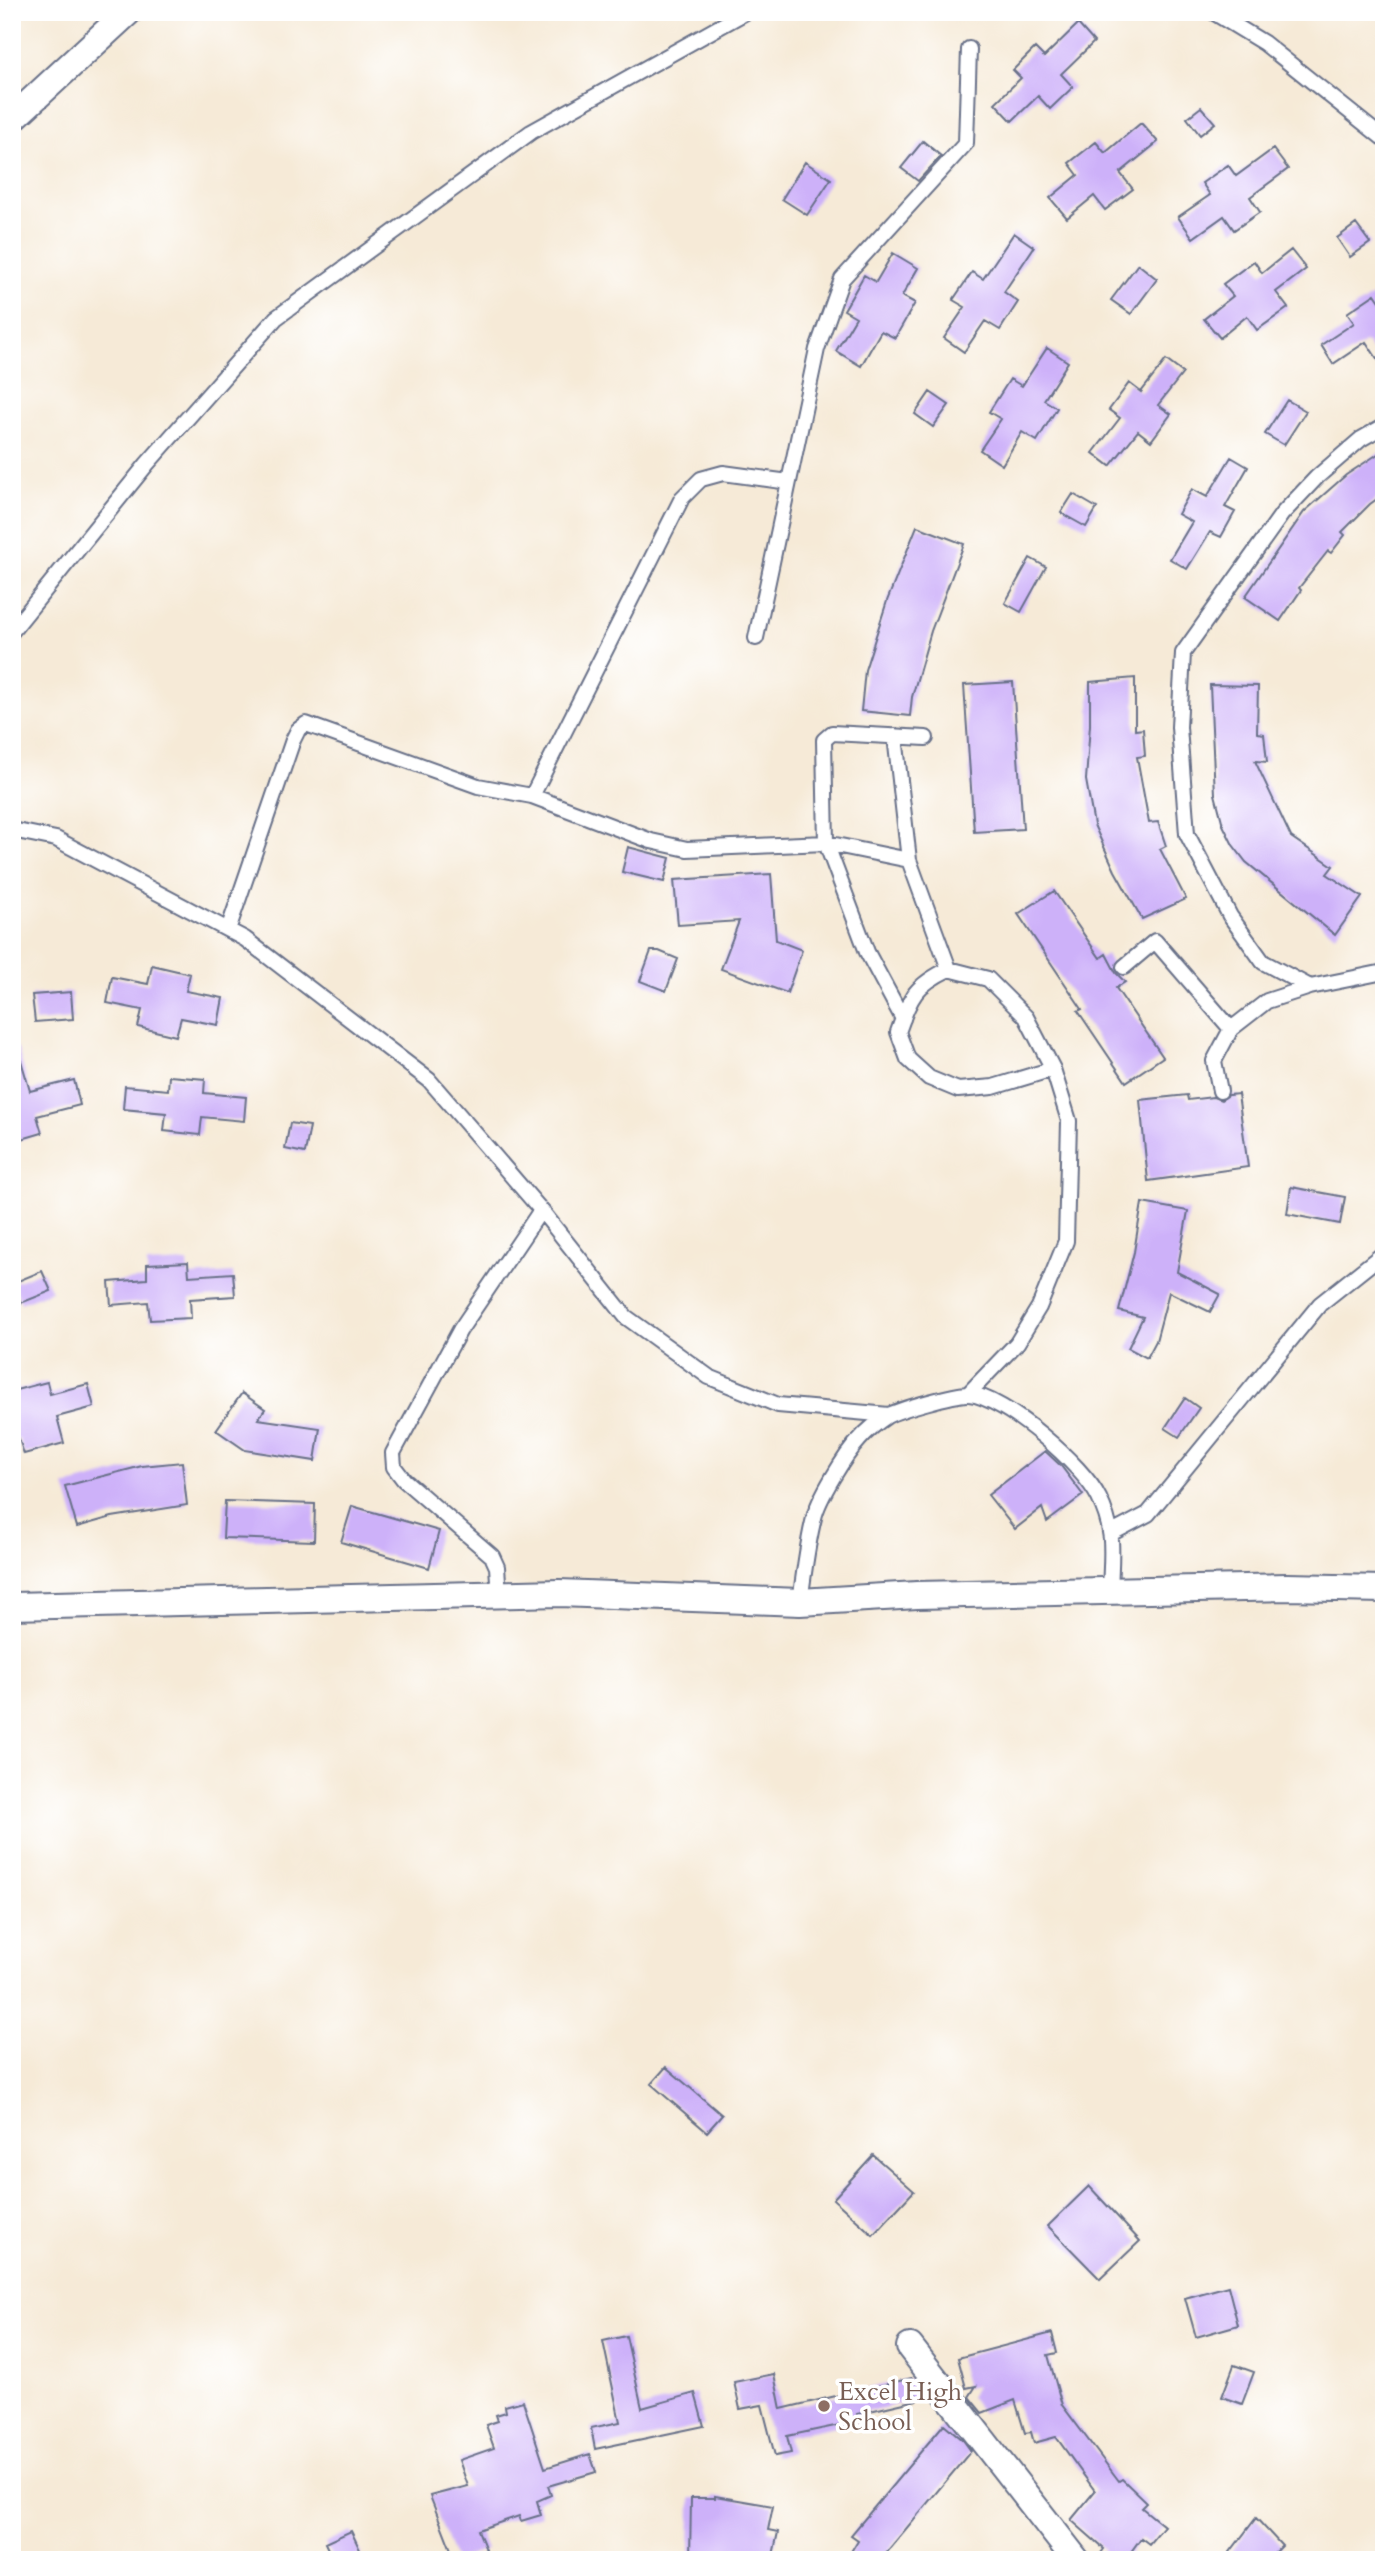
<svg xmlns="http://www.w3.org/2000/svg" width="1396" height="2572" font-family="Cardo,serif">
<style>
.building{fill:#cdb1f9}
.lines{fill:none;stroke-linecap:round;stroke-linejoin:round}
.lane-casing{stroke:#687088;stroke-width:18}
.street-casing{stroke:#687088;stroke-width:30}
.lane{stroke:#fff;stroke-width:14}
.street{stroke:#fff;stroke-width:26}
.education-dot{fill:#8d6e63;stroke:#fff;stroke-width:2.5}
.labels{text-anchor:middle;stroke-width:7;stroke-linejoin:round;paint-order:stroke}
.education-label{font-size:26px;fill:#785e54;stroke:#fff;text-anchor:start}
</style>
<rect width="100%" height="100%" fill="#fff"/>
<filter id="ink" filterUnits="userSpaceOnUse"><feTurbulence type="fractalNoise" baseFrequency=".0143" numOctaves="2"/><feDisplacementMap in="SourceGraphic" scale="14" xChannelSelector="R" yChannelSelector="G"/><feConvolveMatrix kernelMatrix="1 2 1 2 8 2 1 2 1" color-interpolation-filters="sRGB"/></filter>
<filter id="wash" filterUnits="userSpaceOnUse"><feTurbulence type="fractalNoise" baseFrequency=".00686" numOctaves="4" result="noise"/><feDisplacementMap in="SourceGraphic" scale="28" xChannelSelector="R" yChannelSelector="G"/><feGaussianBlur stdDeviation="1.57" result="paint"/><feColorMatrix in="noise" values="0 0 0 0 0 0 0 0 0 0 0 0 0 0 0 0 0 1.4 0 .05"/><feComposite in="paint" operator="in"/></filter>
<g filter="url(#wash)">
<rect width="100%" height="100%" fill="#f6ead7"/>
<g id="blocks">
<path class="building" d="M1078,24l16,18 -33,32 12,13 -23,22 -12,-13 -26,25 -17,-18 26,-25 -8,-8 22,-22 9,9z
M1201,107l14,16 -15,12 -13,-17z
M1141,123l17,19 -38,31 13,16 -28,21 -11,-14 -27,22 -17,-20 28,-23 -9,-12 27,-21 9,11z
M923,141l18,15 -23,25 -17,-13z
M1273,149l15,20 -38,28 10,15 -26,18 -10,-14 -31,22 -15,-21 32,-22 -8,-12 26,-18 8,11z
M805,162l26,17 -24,36 -25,-16z
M1356,224l14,19 -20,14 -13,-19z
M1014,233l20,14 -30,45 14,10 -18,28 -15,-9 -21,31 -20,-14 21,-31 -12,-7 19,-28 11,7z
M1291,250l15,19 -30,23 12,16 -31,22 -10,-14 -27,22 -16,-19 29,-23 -10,-12 31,-23 8,12z
M893,253l25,15 -16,28 13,7 -20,35 -14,-7 -20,35 -25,-15 20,-34 -12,-7 20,-35 12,7z
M1138,264l19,15 -26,35 -20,-14z
M1375,294l9,13v62l-18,-27 -33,22 -12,-19 33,-22 -7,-10z
M1047,348l21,14 -24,38 13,8 -20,33 -15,-9 -20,33 -22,-15 21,-31 -12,-7 21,-33 12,7z
M1166,360l17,13 -25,32 13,9 -20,27 -13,-10 -28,35 -17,-13 27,-35 -11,-8 20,-27 12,9z
M930,392l19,13 -16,22 -18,-13z
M1287,400l19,11 -22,34 -19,-11z
M1384,450v44l-14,10 -28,28 3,3 -14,18 -3,-2 -29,37 2,2 -21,31 -35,-24 59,-85 42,-37z
M1231,457l17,10 -23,40 10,5 -14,25 -11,-5 -23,37 -17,-10 22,-37 -14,-8 14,-25 15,8z
M1073,494l24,14 -11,19 -25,-14z
M917,526l47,18 -33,87 -19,66 -2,19 -49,-5 4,-41 22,-69z
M1030,558l16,9 -25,45 -16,-9z
M1135,678v52l8,-1 2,27 -8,1 12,66 9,-1 8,24 -6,3 26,50 -44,20 -27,-48 -21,-46 -8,-45 4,-55v-43z
M1013,682l10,147 -49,3 -10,-147z
M1210,685l48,1 -1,47 7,1 3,28 -12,-1 36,76 42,29 -6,8 35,23 -27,38 -89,-73 -13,-17 -10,-20 -8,-31z
M628,847l42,11 -6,24 -42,-10z
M771,874l5,66 26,10 -15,43 -66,-24 18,-48 -61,4 -4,-45z
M1054,891l46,67 6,-4 10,19 9,9 -9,6 47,69 -37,25 -48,-71 4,-2 -64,-95z
M651,951h8l19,8 -12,32 -26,-10z
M152,965l38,9 -4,17 37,7 -5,27 -37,-7 -5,18 -38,-9 4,-17 -35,-7 5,-26 36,7z
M71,992l2,27 -38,3 -3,-27z
M12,1047h5l13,44 44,-11 6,25 -43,11 5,17 -30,9z
M169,1076l36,3 -1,14 42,4 -2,24 -42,-4 -2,18 -36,-4 2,-18 -43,-4 2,-23 43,4z
M1238,1094l10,73 -100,14 -8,-81 47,-5 1,5 25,-3 8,3 8,-5z
M290,1123l20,3 -5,27 -20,-4z
M1291,1187l54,10 -5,27 -53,-10z
M1142,1203l46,8 -11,61 43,22 -10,18 -41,-20 -13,49 -9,17 -19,-10 15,-31 -24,-6 15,-59z
M188,1262l1,14 44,-3 2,23 -45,3 1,19 -41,2 -2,-18 -37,3 -2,-23 38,-3v-15z
M42,1271l9,20 -30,12 -8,-20z
M47,1382l3,12 38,-10 6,23 -37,10 7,26 -40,11 -5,-15 -7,2v-50z
M242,1393l23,16 -7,10 62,9 -5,33 -70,-11 -29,-20z
M1185,1398l14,10 -20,29 -14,-9z
M1045,1451l16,15 22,29 -36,27 -5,-14 -27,21 -27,-34z
M182,1462l5,43 -75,12 -35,10 -12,-41 77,-20z
M225,1501l90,3 -1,37 -91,-3z
M352,1506l87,25 -10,37 -88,-26z
M666,2067l56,48 -15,17 -56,-48z
M873,2155l41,36 -41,44 -40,-36z
M1089,2186l51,55 -40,38 -52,-53z
M1228,2286l10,39 -42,12 -11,-39z
M1052,2333l5,20 -9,2 14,50 57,76 3,-2 25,24 -5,5 22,18 -15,18 -8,-6 -16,22h-29l8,-11 -33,-29 24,-29 -39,-54 -22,6 -3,-11 -6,1 -10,-33 -33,13 -13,-16 7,-11 -10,2 -8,-30z
M626,2336l16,72 53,-15 9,33 -109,23 -4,-21 29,-6 -17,-81z
M1234,2365l20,7 -12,32 -20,-7z
M774,2374l7,35 131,-31 5,22 -60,14 2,7 -72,15 4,17 -16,3 -13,-51 -22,4 -6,-27z
M523,2401l22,67 45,-14 6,18 -48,14 3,9 -14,6 4,14 -20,6 -2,-5 -41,14 8,20 -31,10 -25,-64 38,-10 -9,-26 35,-12 -8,-23 12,-4 -2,-6 10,-3 -1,-6z
M944,2424l19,16 8,11 -91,109h-34l12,-20 -7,-5z
M715,2496l58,10 -5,24 10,2 -6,28h-82l1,-62h24z
M1256,2518l26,28 -14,14h-44z
M351,2531l11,23 -13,6h-16l-8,-17z"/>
</g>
</g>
<g filter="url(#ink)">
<use href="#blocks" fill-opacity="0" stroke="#687088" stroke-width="2"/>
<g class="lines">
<g class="lane-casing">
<path id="lane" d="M1213,12l51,31 120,96
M12,631l135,-167 129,-146 255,-186 215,-120
M756,638l61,-289 25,-70 124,-136 3,-94
M895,736l14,124 40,109
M532,796l150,-298 19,-19 22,-6 66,9
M12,830l44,9 189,100 184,141 112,130 85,107 83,60 69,28 111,10
M228,930l65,-190 5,-10 8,-6 172,62 54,10 119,45 36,8 139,-6 83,17
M1124,967l31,-26 76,88
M1310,987l-47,-25 -33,-46 -43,-82 -8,-107 4,-74 99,-139 35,-37 44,-38 23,-13
M903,1019l-36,-67 -41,-109 -2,-103 8,-7 94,5
M1220,1091l-6,-30 17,-32 36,-28 43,-14 74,-15
M968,1394l49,-51 22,-36 27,-66 3,-120 -16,-52 -27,-52 -38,-38 -39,-10c-35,17 -38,27 -51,63l10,27 21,19 29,12 35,-3 60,-18
M1112,1533l36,-19 172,-210 64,-51
M499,1595l-2,-28 -5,-11 -88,-76 -10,-13 -1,-14 67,-123 81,-120
M800,1602c4,-28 7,-57 14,-84 4,-19 31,-63 45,-78 7,-8 19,-18 28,-24 10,-6 70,-23 82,-22 36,3 115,72 130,104 17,34 12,57 11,93"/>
</g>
<g class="street-casing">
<path id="street" d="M12,119l116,-107
M12,1606l547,-13 241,9 117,-7 370,-8 97,2
M910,2347l166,213"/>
</g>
<use href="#lane" class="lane"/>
<use href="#street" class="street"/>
</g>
</g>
<circle class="education-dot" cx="824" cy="2406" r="7"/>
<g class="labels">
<g class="education-label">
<text x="838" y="2400">Excel High<tspan x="838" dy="30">School</tspan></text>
</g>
</g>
<rect width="1396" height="2572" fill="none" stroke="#fff" stroke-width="42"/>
</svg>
